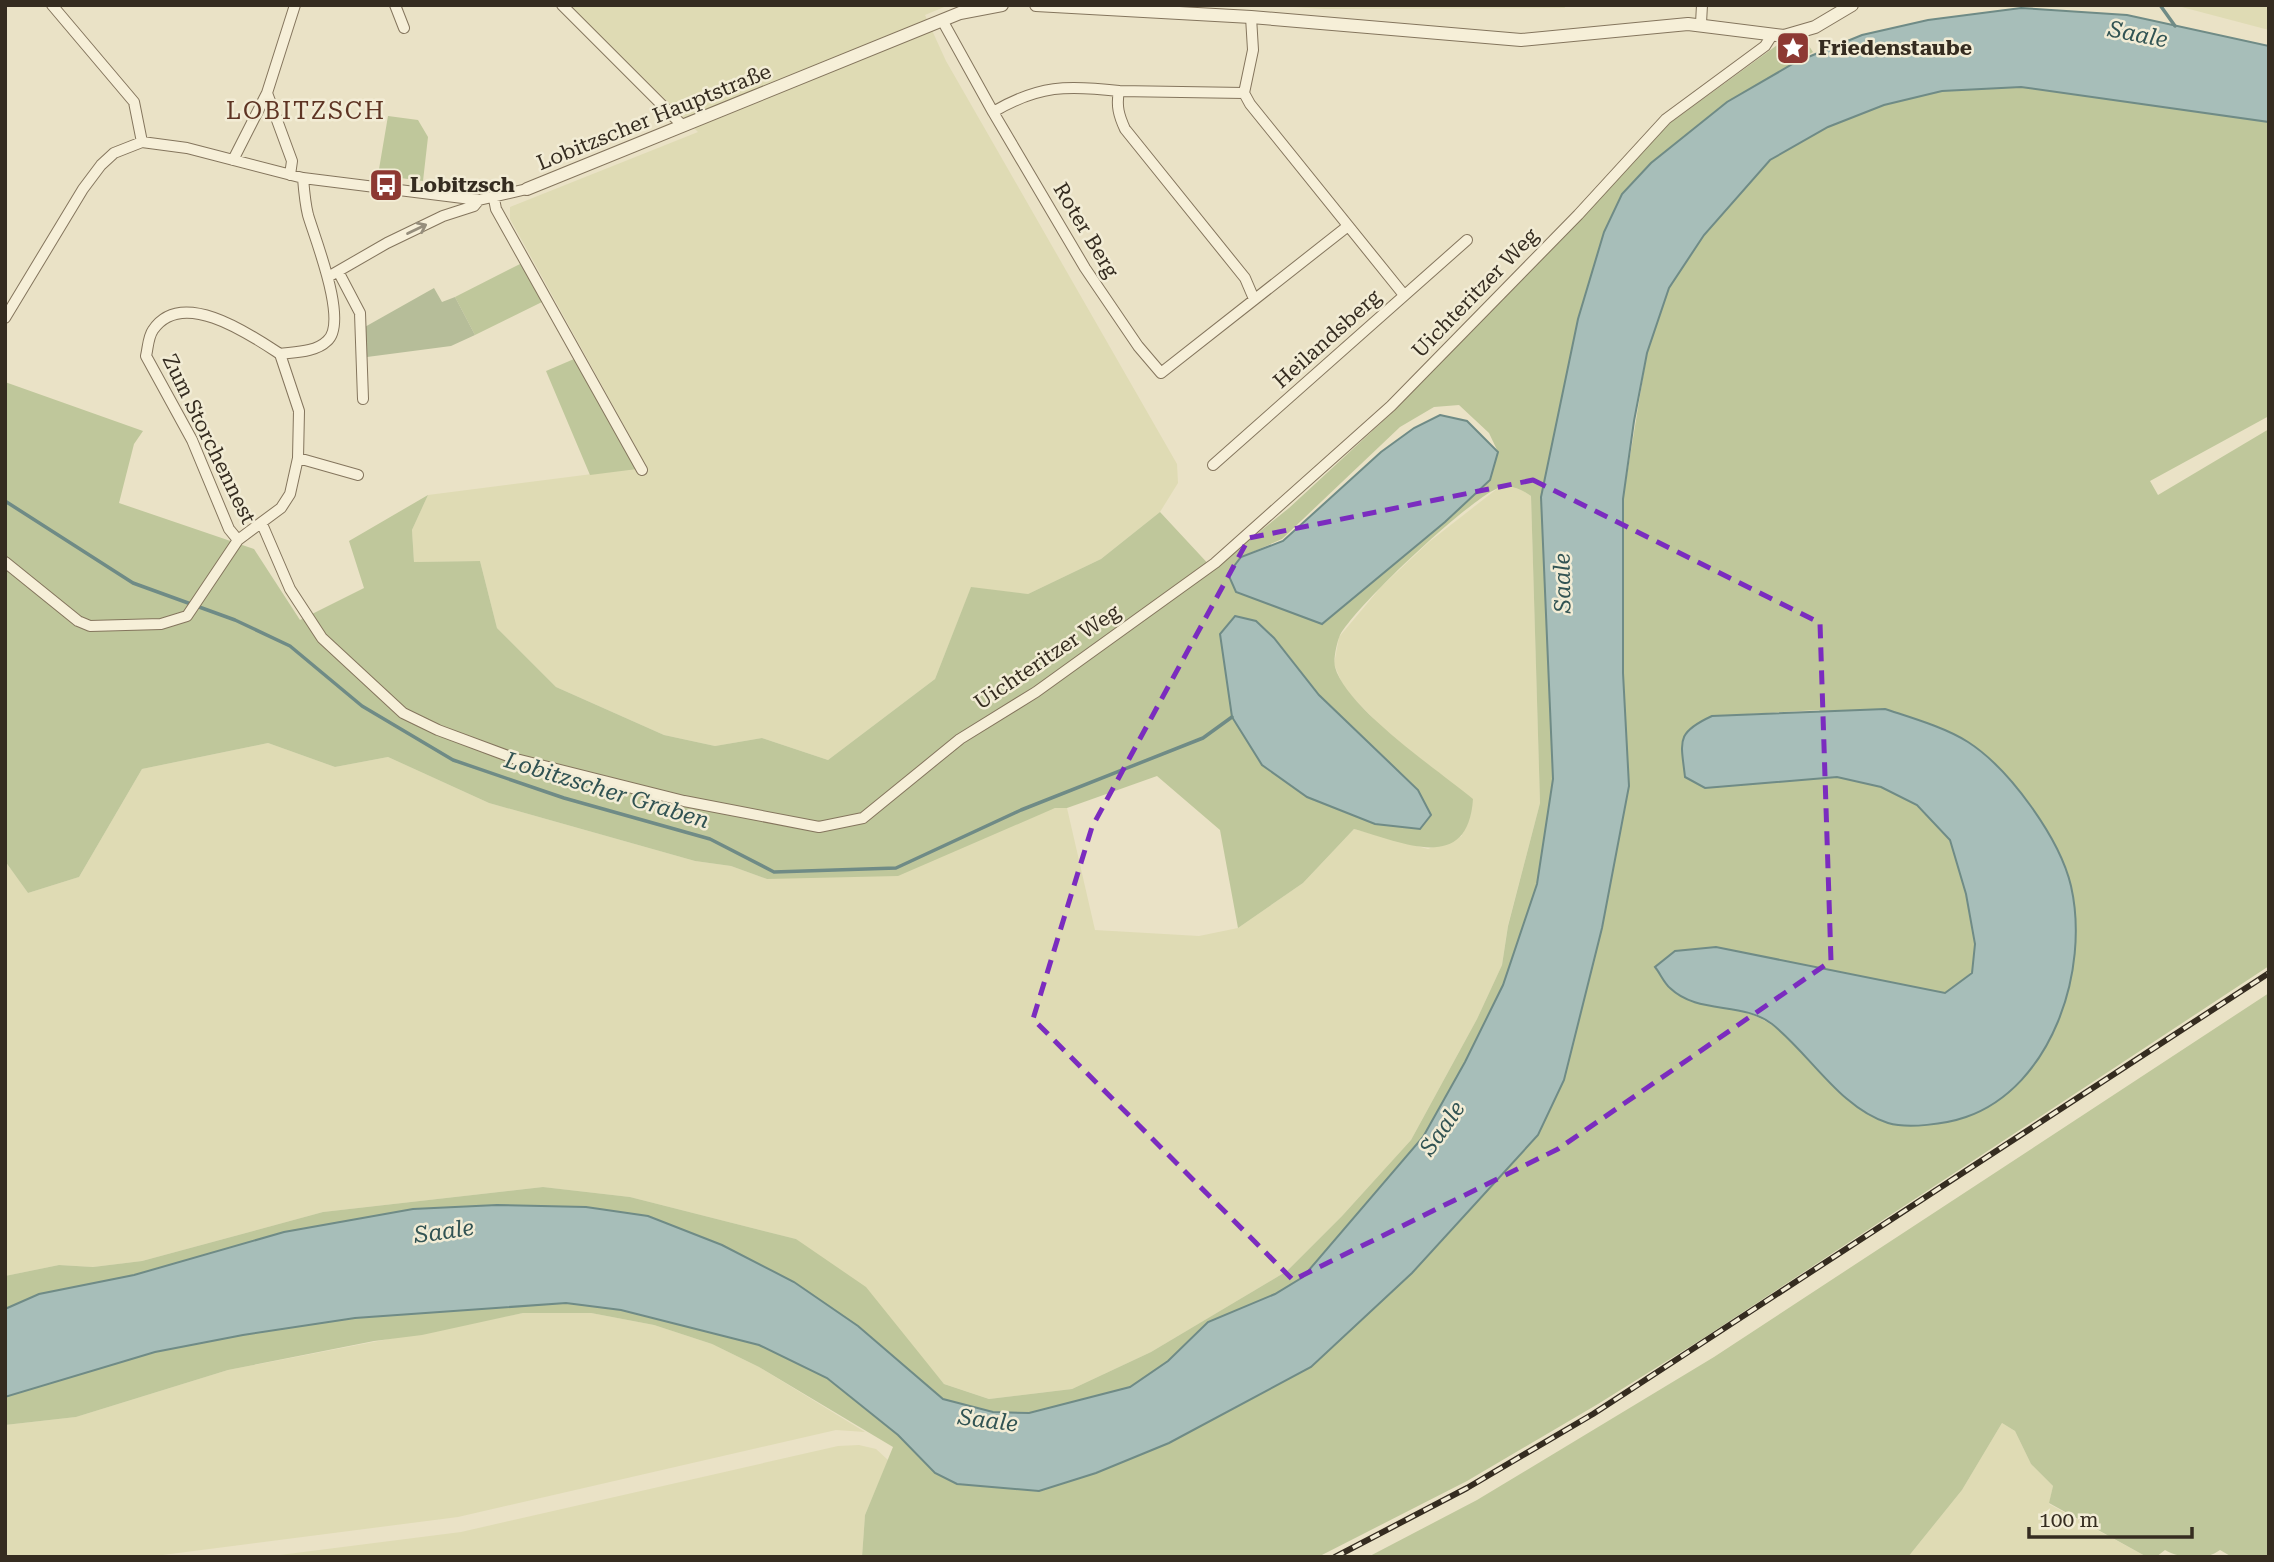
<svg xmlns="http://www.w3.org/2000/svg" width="2274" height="1562" font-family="'Roboto Serif',serif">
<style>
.farmland{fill:#dfdbb4}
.green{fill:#bfc79b;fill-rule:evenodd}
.cemetery{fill:#b6bd99}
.water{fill:#a7beb9;stroke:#6f8b86;stroke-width:2}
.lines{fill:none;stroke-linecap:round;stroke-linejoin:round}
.stream{stroke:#6f8b86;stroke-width:3.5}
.minor-casing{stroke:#84755d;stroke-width:12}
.tertiary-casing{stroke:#84755d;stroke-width:14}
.minor{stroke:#f6efd8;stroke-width:10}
.tertiary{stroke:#f6efd8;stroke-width:12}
.rail-casing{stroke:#352c20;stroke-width:6}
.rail{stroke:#f2ecd5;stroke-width:3.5;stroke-dasharray:10;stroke-linecap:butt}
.oneway{stroke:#968e7c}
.marked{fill:none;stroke:#7b2cbf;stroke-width:5;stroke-dasharray:14 9;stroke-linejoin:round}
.labels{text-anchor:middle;stroke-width:5;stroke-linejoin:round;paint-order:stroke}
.poi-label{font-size:21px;font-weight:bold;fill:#352c20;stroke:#f2ecd5;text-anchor:start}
.street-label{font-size:21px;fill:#352c20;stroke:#f2ecd5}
.water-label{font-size:23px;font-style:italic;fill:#315353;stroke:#f2ecd5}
.quarter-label{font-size:24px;letter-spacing:2px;fill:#5e3423;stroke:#f2ecd5}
</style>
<rect width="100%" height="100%" fill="#eae2c6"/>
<path class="farmland" d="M570,5h379l-24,10 21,46 231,403 1,19 -18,29 -59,47 -73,35 -57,-6 -36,91 -107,81 -66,-22 -47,8 -51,-11 -108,-48 -59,-59 -17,-67 -66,1 -2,-32 16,-35 219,-28 -137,-248v-12l188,-75z
M1260,5h304l1,3 -240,1z
M2174,5h95v25z
M1517,487l14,9 9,307 -32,122 -6,40 -25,54 -66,121 -69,76 -55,55 -136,81 -79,37 -83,10 -45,-15 -38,-45 -110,-100 -166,-42 -87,-10 -220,25 -181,49 -49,6 -34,-2 -54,11v-415l23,32 51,-16 63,-108 126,-26 67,24 53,-10 101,46 206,58 36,5 36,13 288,-71h12l28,122 104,6 39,-8 65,-45 51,-54 74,20 34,-13 -89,-118 -29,-30 -10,-24 5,-27 42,-50 48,-45 69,-54z
M523,1313h68l63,12 58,19 47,23 106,65 -29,-2 -378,87 -311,40h-142v-132l71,-8 152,-47z
M2002,1423l13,8 16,33 22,22 -4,18 98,53h-239l54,-67z
M859,1445l17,4 12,11 -23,55 -3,42h-598l197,-25 377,-86z"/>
<path class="green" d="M1803,37l10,15 -86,50 -76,61 -29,31 -18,38 -26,87 -25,460 -16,105 -34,101 -38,77 -42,76 -120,139 -28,17 -67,28 -40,39 -38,26 -101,26 -36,-1 -50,-13 -85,-73 -64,-44 -72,-37 -74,-29 -62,-9 -89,-2 -84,4 -129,23 -150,43 -95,19 -34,15v-33l54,-11 34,2 49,-6 181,-49 220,-25 87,10 166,42 70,48 78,97 45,15 83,-10 79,-37 136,-81 55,-55 69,-76 66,-121 25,-54 6,-39 32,-123 -9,-307c-10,-7 -22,-13 -35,-7 -33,16 -137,114 -156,146 -3,7 -7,24 -5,32 11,41 103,103 138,132 -5,76 -71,43 -119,30l-51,54 -65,45 -18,-98 -63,-54 -90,32h-12l-157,68 -131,3 -36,-13 -36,-5 -206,-58 -101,-46 -53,10 -67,-24 -126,26 -63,108 -51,16 -23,-32v-479l138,49 -9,13 -15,59 135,46 46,71 64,-32 -15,-47 79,-46 -16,35 2,32 66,-1 17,67 59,59 108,48 51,11 47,-8 66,22 107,-81 36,-92 57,7 73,-35 59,-47 53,57 76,-61 106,-98 275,-287 114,-83zM1459,405l30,28 9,19 -8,28 -45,42 -122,102 -87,-33 -8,-17 13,-17 41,-18 118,-112 34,-20zM1220,634l66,18 33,43 98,95 3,39 -45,-5 -68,-27 -75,-81z
M2021,87l248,35v294l-119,65 8,14 111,-66v537l-567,373 -104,65 -131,77 -149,76h-456l3,-42 28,-68 -134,-80 -47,-23 -58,-19 -63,-12h-68l-101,22 -48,6 -146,29 -152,47 -71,8v-28l150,-45 88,-17 112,-17 211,-15 55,7 138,35 68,33 71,57 38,38 21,11 82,7 57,-18 73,-30 142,-76 227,-232 26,-55 38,-152 27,-142 -6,-113v-174l24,-146 22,-65 35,-53 66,-75 58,-33 56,-22 58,-14zM1819,710l256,234 -6,44 -20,53 -235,25c-25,-27 -41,-48 -78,-56l-20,-63 229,46 27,-21 3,-28 -9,-50 -16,-54 -33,-35 -36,-18 -44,-10 -132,11 7,-72z
M388,116l30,4 10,17 -5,44 -45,-6z
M522,263l20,39 -67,33 -20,-38z
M574,359l63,110 -47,6 -44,-104z
M2269,993v564h-37l-12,-7c-15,11 -39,9 -55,0l-9,7h-9l-98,-54 4,-17 -22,-22 -16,-33 -13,-8 -40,67 -54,67h-540l109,-57 237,-143z"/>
<path class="cemetery" d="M434,288l8,14 13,-5 20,38 -24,11 -84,11 -4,-29z"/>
<path class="water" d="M2021,8l106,7 142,31v76l-248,-35 -79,4 -58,14 -56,22 -58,33 -66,75 -35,53 -22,65 -13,68 -11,78v174l6,113 -27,142 -38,152 -26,55 -126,138 -101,94 -142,76 -73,30 -57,18 -82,-7 -22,-11 -37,-38 -71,-57 -68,-33 -138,-35 -55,-7 -211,15 -112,17 -88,17 -150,45v-88l34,-15 95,-19 150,-43 129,-23 84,-4 89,2 62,9 74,29 72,37 64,44 85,73 50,13 36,1 101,-26 38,-26 40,-39 67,-28 28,-17 120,-140 42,-75 38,-77 34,-101 16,-105 -12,-282 37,-178 26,-87 18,-38 29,-31 76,-61 69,-40 66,-27 66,-15z
M1440,415l27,6 31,31 -8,28 -45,42 -123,102 -86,-32 -8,-18 13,-17 42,-16 98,-89 33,-24z
M1235,616l21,5 18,17 45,57 99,95 13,25 -11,14 -45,-5 -68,-27 -45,-32 -30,-48 -12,-83z
M1885,709c27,9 59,18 83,33 42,27 92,97 103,144 19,84 -19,201 -105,231 -20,7 -58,12 -78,6 -48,-15 -78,-69 -116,-99 -30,-23 -74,-9 -102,-36 -6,-5 -10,-15 -15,-21l20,-16 41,-4 229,46 27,-20 3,-29 -9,-50 -16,-54 -33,-35 -36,-18 -44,-10 -132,11 -20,-11c-4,-36 -10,-44 27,-61z"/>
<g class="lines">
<path class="stream" d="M2160,5l15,21
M5,501l128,82 102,37 55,26 72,60 91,54 111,38 146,41 64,33 122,-4 125,-58 182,-72 29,-21"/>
<g class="minor-casing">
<path id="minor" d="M52,5l82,97 8,40
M395,5l9,23
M562,5l121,121
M1251,17l2,33 -9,43 6,11 154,191
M942,20l51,92
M1701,23l1,-18
M1119,91c-52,-6 -80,-6 -126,21l92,156 53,78 23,27 187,-147
M267,93l25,68 -2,14
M1244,93l-125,-2c-3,15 0,25 6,38l120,149 9,21
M233,160l34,-67 28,-88
M494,199l2,10 146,261
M339,273l21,40 3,86
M328,277l59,-34 56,-27 31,-10 5,-6
M5,318l78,-129 18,-24 13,-12 28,-11 45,6 116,30 176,22 48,-11
M280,354c15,-2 36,-2 47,-13 22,-18 -12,-102 -19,-126 -3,-12 -4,-25 -5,-37
M298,458l60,17
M1213,465l254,-225
M262,524l28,65 32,49 81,75 35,17 78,29 168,42 135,26 44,-9 97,-79 76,-47 179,-129 176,-157 187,-191 88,-96 99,-73 7,-11
M5,562l73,59 12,5 71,-2 26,-8 51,-76 43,-32 9,-14 8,-36 1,-47 -19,-57c-29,-19 -98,-67 -127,-24 -5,7 -5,18 -7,26l46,84 37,89 9,11"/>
</g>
<g class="tertiary-casing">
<path id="tertiary" d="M1036,5l215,12 270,23 167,-16 96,12 31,-9 37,-22
M527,189l433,-176 42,-8"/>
</g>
<use href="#minor" class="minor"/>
<use href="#tertiary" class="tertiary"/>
<g class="rail-casing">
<path id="rail" d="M1335,1557l132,-69 126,-74 676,-441"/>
</g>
<use href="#rail" class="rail"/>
</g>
<defs><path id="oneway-shaft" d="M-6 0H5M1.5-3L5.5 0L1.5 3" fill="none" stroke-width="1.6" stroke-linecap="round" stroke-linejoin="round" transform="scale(1.75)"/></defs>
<use class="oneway" href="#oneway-shaft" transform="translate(417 229) rotate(-26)"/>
<path class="marked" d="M1533,480l287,143 11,338 -273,188 -265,131 -260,-261 59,-192 157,-289z"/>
<defs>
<g id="sight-square" transform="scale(1.75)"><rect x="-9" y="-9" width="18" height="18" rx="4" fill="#8d3933" stroke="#f2ecd5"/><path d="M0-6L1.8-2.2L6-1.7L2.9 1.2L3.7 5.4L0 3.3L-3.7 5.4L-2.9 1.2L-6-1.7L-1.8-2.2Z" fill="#fff"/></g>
<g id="bus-square" transform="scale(1.75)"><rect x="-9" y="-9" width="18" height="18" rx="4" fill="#8d3933" stroke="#f2ecd5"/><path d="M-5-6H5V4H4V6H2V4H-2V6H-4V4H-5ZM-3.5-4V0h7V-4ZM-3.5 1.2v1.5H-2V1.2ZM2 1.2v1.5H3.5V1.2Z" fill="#fff"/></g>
</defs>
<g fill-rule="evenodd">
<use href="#sight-square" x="1793" y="48"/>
<use href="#bus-square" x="386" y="185"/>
</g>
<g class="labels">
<g class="poi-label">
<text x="1818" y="55">Friedenstaube</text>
<text x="410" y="192">Lobitzsch</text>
</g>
<g class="street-label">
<text transform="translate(654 117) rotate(-22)" y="7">Lobitzscher Hauptstraße</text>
<text transform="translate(1086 230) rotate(59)" y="7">Roter Berg</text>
<text transform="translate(1475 293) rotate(-46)" y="7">Uichteritzer Weg</text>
<text transform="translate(1327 339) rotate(-42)" y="7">Heilandsberg</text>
<text transform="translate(209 439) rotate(64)" y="7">Zum Storchennest</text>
<text transform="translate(1047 657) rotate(-34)" y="7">Uichteritzer Weg</text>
</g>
<g class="water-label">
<text transform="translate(2138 34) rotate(11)" y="8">Saale</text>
<text transform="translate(1562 583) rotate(-91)" y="8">Saale</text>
<text transform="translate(607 790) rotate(17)" y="8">Lobitzscher Graben</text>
<text transform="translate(1442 1128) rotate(-55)" y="8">Saale</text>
<text transform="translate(444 1231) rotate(-8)" y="8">Saale</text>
<text transform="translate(988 1420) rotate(7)" y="8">Saale</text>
</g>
<g class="quarter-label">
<text x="306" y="119">LOBITZSCH</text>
</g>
</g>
<rect width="2274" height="1562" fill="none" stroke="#352c20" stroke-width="14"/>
<path d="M2029 1527v10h163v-10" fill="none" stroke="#352c20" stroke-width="3.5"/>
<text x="2039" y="1527" font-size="21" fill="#352c20" stroke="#f2ecd5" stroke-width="5" paint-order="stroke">100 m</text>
</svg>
